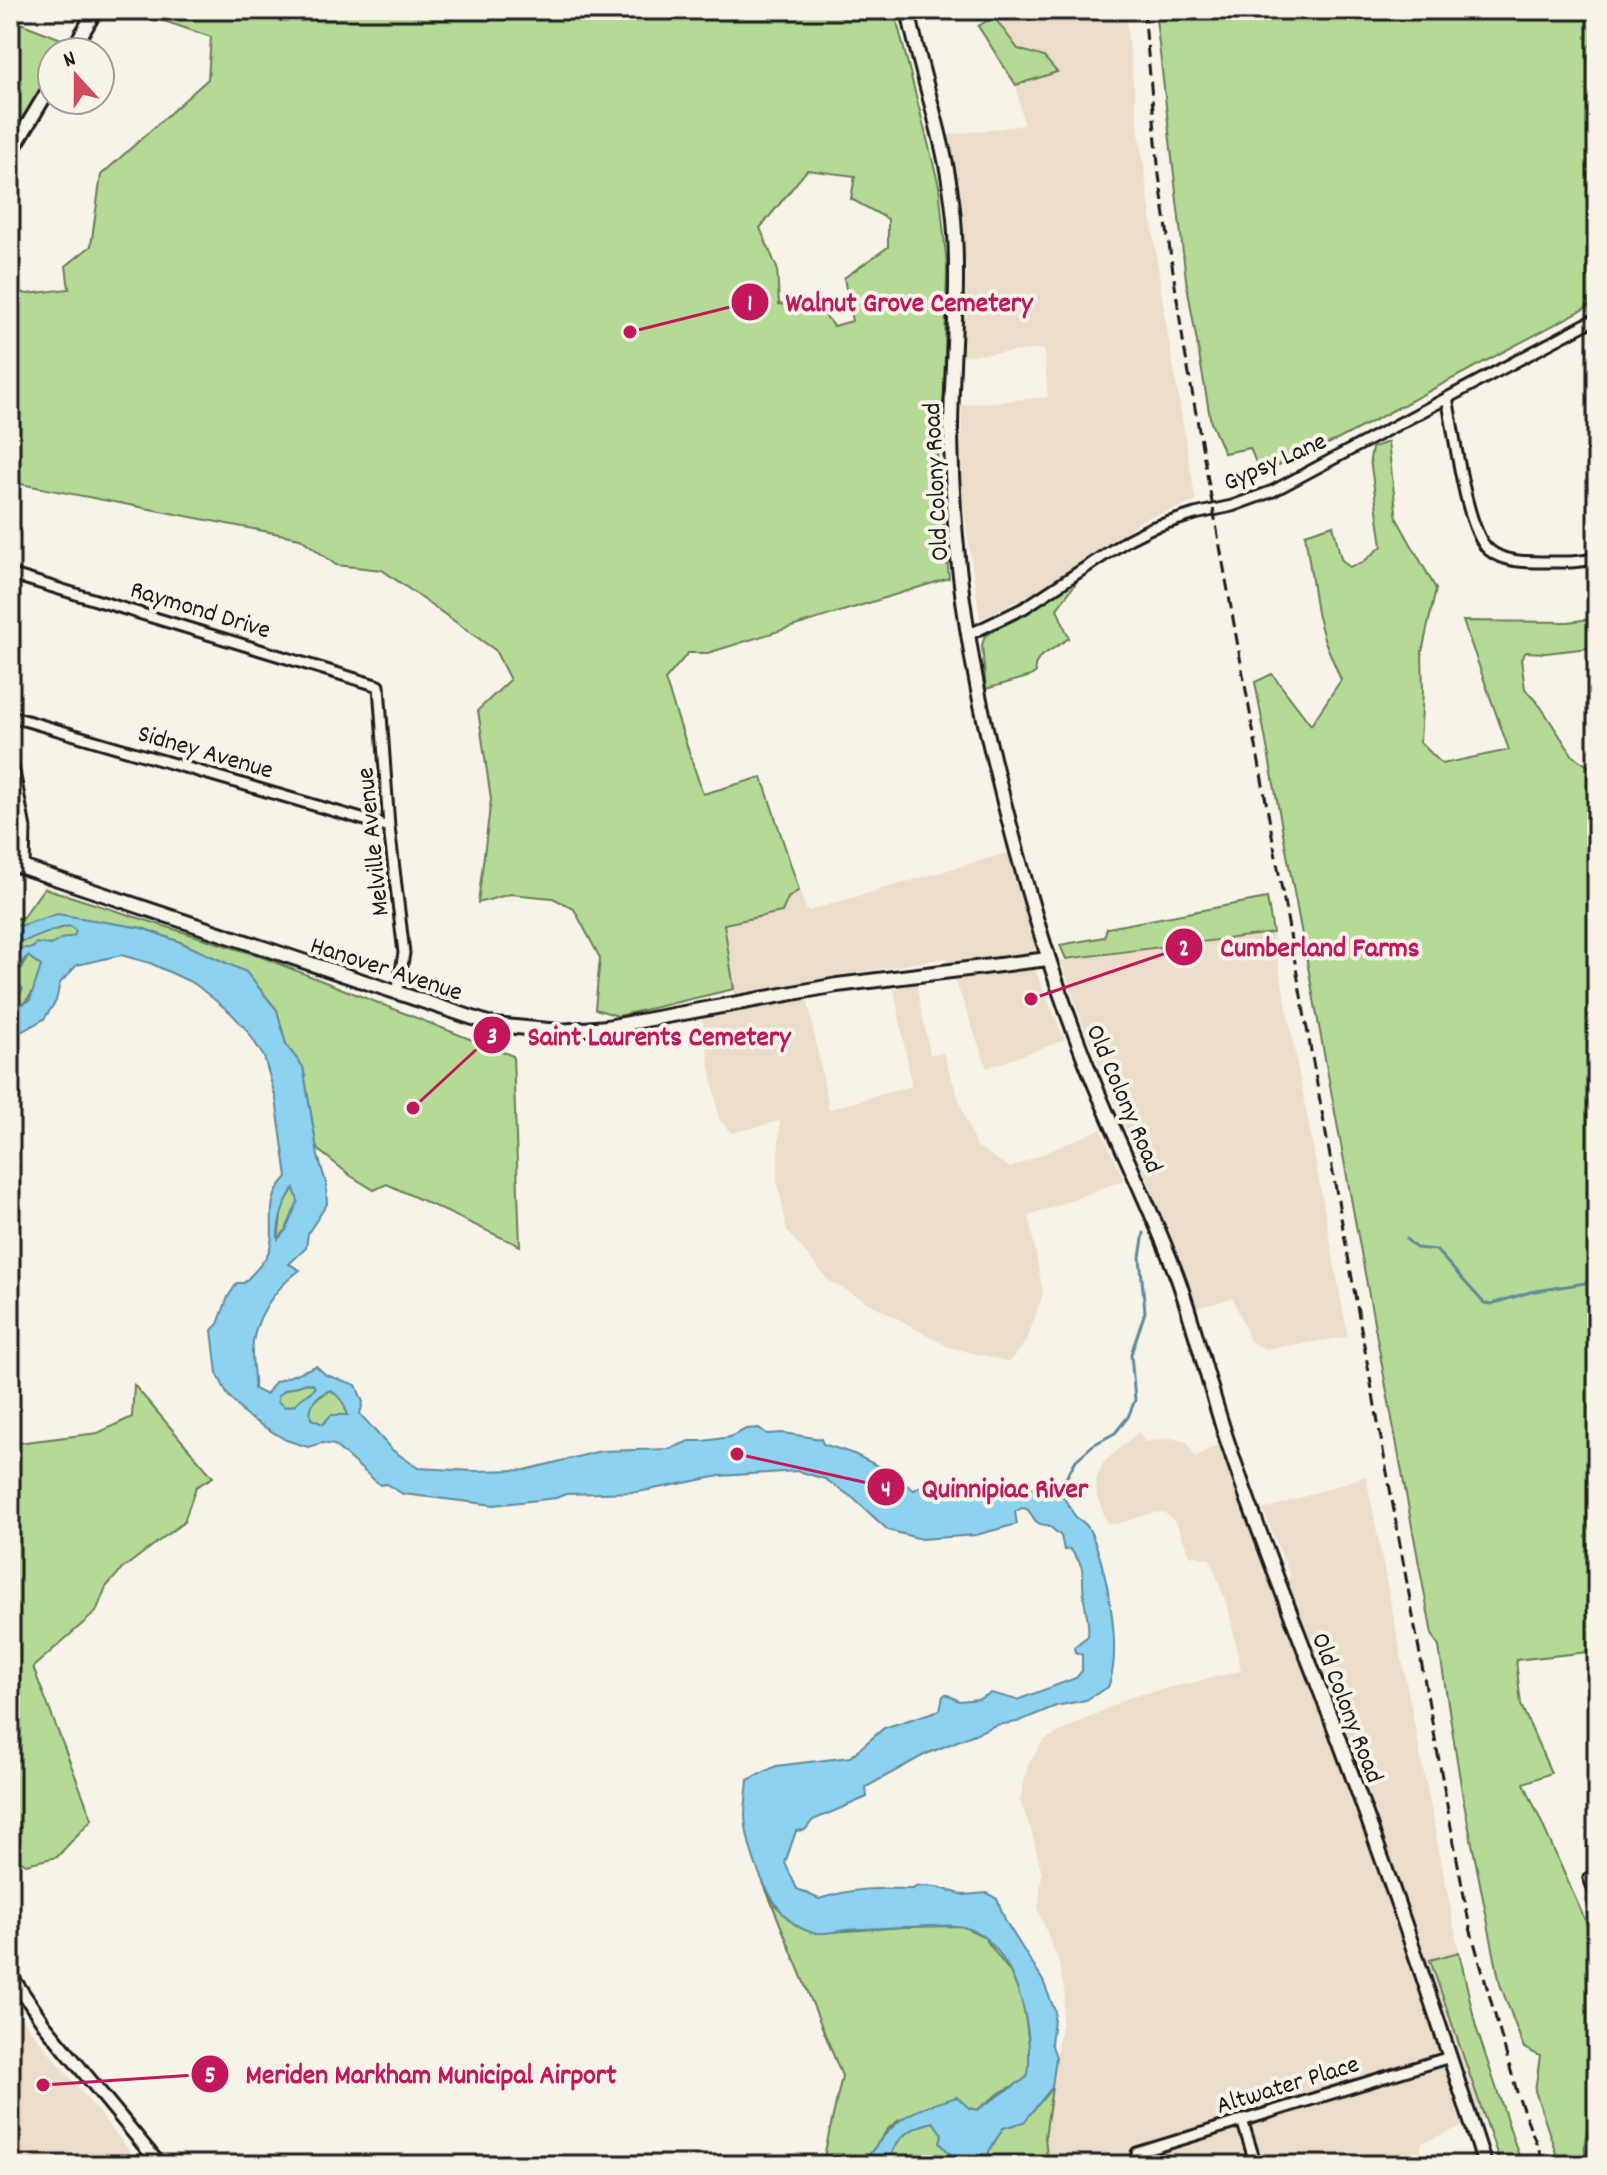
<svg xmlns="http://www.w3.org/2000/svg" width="1607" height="2175" font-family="Dekko,sans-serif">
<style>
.built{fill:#ecddca}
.green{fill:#b5da95;stroke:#687b58;stroke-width:2;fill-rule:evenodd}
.water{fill:#8dd2ef;stroke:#60899b;stroke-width:2;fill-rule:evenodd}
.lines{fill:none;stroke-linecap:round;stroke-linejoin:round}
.stream{stroke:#60899b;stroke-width:3}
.minor-casing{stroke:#1c1c1c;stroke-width:15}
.tertiary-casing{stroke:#1c1c1c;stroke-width:17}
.secondary-casing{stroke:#1c1c1c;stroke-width:18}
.minor{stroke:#f7f3e8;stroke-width:9}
.tertiary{stroke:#f7f3e8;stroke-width:11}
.secondary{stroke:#f7f3e8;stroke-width:12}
.rail{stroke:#1c1c1c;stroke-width:3;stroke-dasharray:12 6;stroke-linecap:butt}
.labels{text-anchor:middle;stroke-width:8;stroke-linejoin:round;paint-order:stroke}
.street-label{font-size:26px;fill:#1c1c1c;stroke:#f7f3e8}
.leader{fill:none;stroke:#c2185b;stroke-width:3}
.callout-dot{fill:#c2185b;stroke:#f7f3e8;stroke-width:3}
.mark-label{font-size:24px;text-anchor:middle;font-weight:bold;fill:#fff}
.callout-label{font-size:28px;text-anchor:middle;font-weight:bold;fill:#c2185b;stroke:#f7f3e8;stroke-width:8;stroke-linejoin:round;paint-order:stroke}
</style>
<rect width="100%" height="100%" fill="#f7f3e8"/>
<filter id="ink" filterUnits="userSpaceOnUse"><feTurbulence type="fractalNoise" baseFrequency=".0125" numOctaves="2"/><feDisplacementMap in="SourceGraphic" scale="16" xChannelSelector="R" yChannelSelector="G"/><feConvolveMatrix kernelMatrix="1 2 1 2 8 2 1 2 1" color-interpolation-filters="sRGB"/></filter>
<g filter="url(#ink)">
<path class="built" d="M992,10h133l14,122 26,185 31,185 -52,17 -101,69 -63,31 -19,-128 1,-86 86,-8 -4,-48 -83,7 6,-83 -9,-74 -11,-64 77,-10 -8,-40 40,-13 -12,-15 -26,-8z
M1010,852l24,87 2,34 29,67 -78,28 -40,-110 -143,23 25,128 83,-23 -18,-97 22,-6 14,71 13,-1 32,92 35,23 91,-39 23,51 -95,36 14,78 -16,46 -17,22 -61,-15 -120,-66 -42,-50 -10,-52 3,-58 -49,12 -12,-14 -20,-116 36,-5 -11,-74 58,-12 6,-14 11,-8 8,21z
M1273,933l75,404 -83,12 -15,-8 -17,-43 -37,10 -17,-53 -95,-227 -23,-67z
M1139,1431l6,11 26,-4 16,4 8,15 24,-13 60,154 11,-22 -27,-66 103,-34 93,476 -29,9 54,156 -62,26 -4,22h-370l-3,-28 20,-141 -6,-33 -21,-53 4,-37 -11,-43 -11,-29 8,-37 16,-24 86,-43 111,-26 -12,-60 -19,-52 -20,-4 -14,-32 -12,-11 -12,1 -36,11h-8l-11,-27 -1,-17 7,-17z
M10,2004l131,161h-131z"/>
<path class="green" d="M107,10h787l45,176 8,80 -3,130 -8,46 13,136 -241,75h-20l-23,27 38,114 59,-17 37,113 -11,8 -6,14 -58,12 10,65 -116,27 -23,-7 5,-51 -26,-49 -21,-11 -43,-4 -32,9 13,-104 -13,-89 32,-30 -15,-30 -113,-80 -46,-5 -36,-27 -290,-56v-194l17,6 42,-5 -3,-23 25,-20 10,-71 107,-96 3,-42 -44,-15zM807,170l48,6 -4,23 37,20v28l-44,31 8,43 -18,5 -15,-18 -40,-4 -2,-36 -17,-40z
M1155,10h442v292l-258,137 -79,34 -10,-25 -26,5 -13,-30 -25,-144z
M994,17l24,32 26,8 13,15 -41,13 -38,-59z
M10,19l59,23 -6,10h-11v18l-42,72z
M1388,442l9,77 39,70 -14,63 1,39 -3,51 22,22 67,-14 -46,-129 105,1 29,-4v29l-51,6 -20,-1 -5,7 4,30 16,18 32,49 24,16v879l-81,9 5,45 30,68 -27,10 73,164v166c-12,15 -16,34 -9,52h-28l-25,-74 5,-35 -16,-8 -24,-64 -37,-186 -24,-151 -7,-13 -177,-952 17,-8 39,51 30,-45 -17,-41 -7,-26 -12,-79 28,-9 8,34 8,8 13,-4 20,-17 -12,-87 2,-11z
M1078,580l-21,29 12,29 -29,19 -5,8 1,7 -5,4 -45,13 -4,-44 3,-9z
M44,888l215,68 254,100 7,190 -133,-62 -13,6 -23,-14 -34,-27 -14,-82 -17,-22 -9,-35 -31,-38 -66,-30 -38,-14 -85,-13 -37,11 -10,-3v-3l13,-3z
M1267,898l6,35 -207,26 -6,-14 44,-8 3,-9z
M70,926l6,5 -2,5c-10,2 -17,8 -26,9 -14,3 -26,2 -38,12v-15c22,1 38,-13 60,-16z
M28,956l13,10c-3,20 -11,38 -31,45v-22l3,3 3,-11 -2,-8 8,-5z
M294,1188l5,13 -13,29 -8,10 4,-33z
M307,1383l6,1 2,4c-6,7 -15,8 -20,17l-10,2 -7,-5v-6l7,-6z
M134,1385l79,92 -17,10 -12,35 -62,47 -16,18 -10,25 -63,55 59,152 -35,38 -31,7 -16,-10v-410l88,-11 34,-16z
M331,1390l11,9 6,16 -25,10 -12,-6 -2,-7 4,-11z
M763,1882l13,24 25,22 16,5 87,-6 58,-1 21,10 27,36 13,29 6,43v30l-6,7 -22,11 -24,18 -8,-2 -70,12 -11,9 -26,36h-40l20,-89z
M1459,1952l17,75 46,138h-21l-71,-205z
M1052,2087l-7,50 3,28h-60l1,-14 14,-23c20,-4 37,-24 49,-41z
M933,2122l9,12 -2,9 21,22h-72c4,-26 19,-37 44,-43z"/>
<path class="water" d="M57,914l85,14 38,14 66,30 31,38 9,35 17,22 15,89 8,27 1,21 -19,29 -2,15 -17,16 11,6c-26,19 -47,49 -48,82 0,13 3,25 2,37l12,6 9,-13 41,-16 10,9 30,10 7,17 -3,12 31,35 27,19 57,3 50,-1 76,-19 69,-2 19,-8h15l26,-4 16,-8 13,-1 8,6 16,-1 38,6 2,5 31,10 28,14 3,8 7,-1 22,15 13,-8 43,-1 7,4 18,-4 4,8h12l-1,-6c19,0 34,12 53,13 4,6 8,16 13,21 6,5 9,5 13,12 18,35 34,123 19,158l-22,13 -30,6 -39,16 -21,3 -72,30 -58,32 1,10 -54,23 -8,10 -9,1 -11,32 12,26 22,10c35,-11 58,-11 94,-10l4,-3 20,1 27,8 23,-2 10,6 9,23 37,59 12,30 -4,32 5,14 -4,30 -28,35 -21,6 -14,23 -1,14h-27l-21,-22 2,-9 -9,-12c-25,6 -40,17 -44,43h-27c33,-46 40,-52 95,-68l12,11 8,2c7,-5 47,-30 50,-33 3,-7 2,-16 2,-24 1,-41 -21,-116 -66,-126 -10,-3 -21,-1 -31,-1 -28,1 -56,2 -85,4 -9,1 -20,4 -30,3 -43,-4 -70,-80 -72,-116 0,-12 2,-25 3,-37l28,-14 74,-9 34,-29 56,-18 3,-14 3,-2 13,7 20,-2 12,-6 26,7 59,-22 6,-7v-16l-7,-3 -1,-5 14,-11c2,-15 -3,-25 -4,-39 -3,-24 4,-27 -14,-48l-6,1 -3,-14 -13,-11c-15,0 -13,-8 -21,-16l-5,-1 -7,4 2,12 -41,11 -55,4 -33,-9 -35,-32 -28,-19 -27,-8 -78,5 -82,16 -72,2 -10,4 -62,7 -91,-11 -17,-10 -6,1 -46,-40 -12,-2 -14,4 -22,-7 -41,-25 -18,-21 -10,-21 -5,-43 6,-6 10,-27 9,-14h7c7,-8 17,-17 22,-26 15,-26 -7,-52 21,-80l-11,-78 -12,-42 -17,-27 -16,-17 -36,-29 -45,-21 -29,-8 -44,10 -17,18 -4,18 -12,18 -34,19v-27l20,-11 11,-34 -13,-10 -6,6v6l-6,1v12l7,8 -3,5 -10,-5v-32l14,-9h9l3,-5 15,2 10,-6 13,-3 2,-5 -6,-5c-22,3 -38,17 -60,16v-19l10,3zM294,1188l4,13 -12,29 -8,9c-1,-15 6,-38 16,-51zM307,1383l6,1 2,4c-7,8 -15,9 -20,17l-10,2 -7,-5v-6l7,-6zM331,1390l11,10 6,15h-17l-8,9 -12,-5c-3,-15 6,-24 20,-29z"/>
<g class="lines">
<path class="stream" d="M1406,1239l10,9 20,2 48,53 7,1 39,-12 67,-11
M1056,1496l20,-36 17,-15 22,-12 13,-16 7,-17 -4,-46 14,-42 -5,-55 4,-24"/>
<g class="minor-casing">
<path id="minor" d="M1447,398c7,32 19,134 42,152 14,12 36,12 53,12 19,0 37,1 55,-4
M10,574l369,112 10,141 15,126 -7,41
M968,635l56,-27 105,-69 22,-11 44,-14 37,-8 41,-15 324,-173
M10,716l379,111
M10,751l15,77 -1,40
M10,834l15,-6
M1597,1875l-8,3 8,20
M1242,2120l14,45
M1137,2153l313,-96"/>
</g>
<g class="tertiary-casing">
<path id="tertiary" d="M10,1974l34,50 116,141"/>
</g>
<g class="secondary-casing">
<path id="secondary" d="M908,10c14,70 40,137 46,209 6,72 -3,144 -3,215 1,109 16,218 42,324 24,99 51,197 88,292 29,78 68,151 97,229 20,57 33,116 53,173 34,100 74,197 111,296 51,138 98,277 143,417
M71,52l25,-42
M10,154l42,-70
M10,863l484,162 66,6 47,-4 230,-42 211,-26"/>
</g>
<use href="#minor" class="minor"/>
<use href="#tertiary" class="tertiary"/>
<use href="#secondary" class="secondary"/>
<path class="rail" d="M1144,10l15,165 25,172 267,1480 19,101 49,171 26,66"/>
</g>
</g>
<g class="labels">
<g class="street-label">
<text transform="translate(1274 460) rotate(-24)" y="9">Gypsy Lane</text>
<text transform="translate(934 482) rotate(-93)" y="9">Old Colony Road</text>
<text transform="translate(201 608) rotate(17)" y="9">Raymond Drive</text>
<text transform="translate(206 750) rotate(16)" y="9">Sidney Avenue</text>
<text transform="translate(371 842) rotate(-96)" y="9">Melville Avenue</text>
<text transform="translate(387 967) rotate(18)" y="9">Hanover Avenue</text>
<text transform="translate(1126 1098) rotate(67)" y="9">Old Colony Road</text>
<text transform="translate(1349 1707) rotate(69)" y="9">Old Colony Road</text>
<text transform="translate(1287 2083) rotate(-17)" y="9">Altwater Place</text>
</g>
</g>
<path class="leader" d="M630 332L750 302M1031 999L1184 947M413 1108L492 1035M737 1454L886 1487M43 2085L210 2074"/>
<g class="callout-dot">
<circle cx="630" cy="332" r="8"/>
<circle cx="1031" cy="999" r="8"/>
<circle cx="413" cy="1108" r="8"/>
<circle cx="737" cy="1454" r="8"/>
<circle cx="43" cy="2085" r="8"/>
<circle cx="750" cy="302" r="20"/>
<circle cx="1184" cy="947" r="20"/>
<circle cx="492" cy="1035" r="20"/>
<circle cx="886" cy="1487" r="20"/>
<circle cx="210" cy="2074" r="20"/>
</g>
<g class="mark-label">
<text x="750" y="310">1</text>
<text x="1184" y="955">2</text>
<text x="492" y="1043">3</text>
<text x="886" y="1496">4</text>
<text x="210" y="2082">5</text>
</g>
<g class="callout-label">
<text x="909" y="311">Walnut Grove Cemetery</text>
<text x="1320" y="956">Cumberland Farms</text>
<text x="659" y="1045">Saint Laurents Cemetery</text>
<text x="1005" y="1497">Quinnipiac River</text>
<text x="431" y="2083">Meriden Markham Municipal Airport</text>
</g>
<rect width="1607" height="2175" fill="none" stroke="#f7f3e8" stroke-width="40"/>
<rect x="20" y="20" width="1567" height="2135" fill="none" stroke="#1c1c1c" stroke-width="3" filter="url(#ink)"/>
<g transform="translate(76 76) rotate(339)"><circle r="38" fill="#f7f3e8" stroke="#9f9d96" stroke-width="2"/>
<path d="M0-6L14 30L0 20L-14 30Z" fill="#d1495b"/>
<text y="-12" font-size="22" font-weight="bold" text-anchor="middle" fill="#1c1c1c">N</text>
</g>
</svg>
